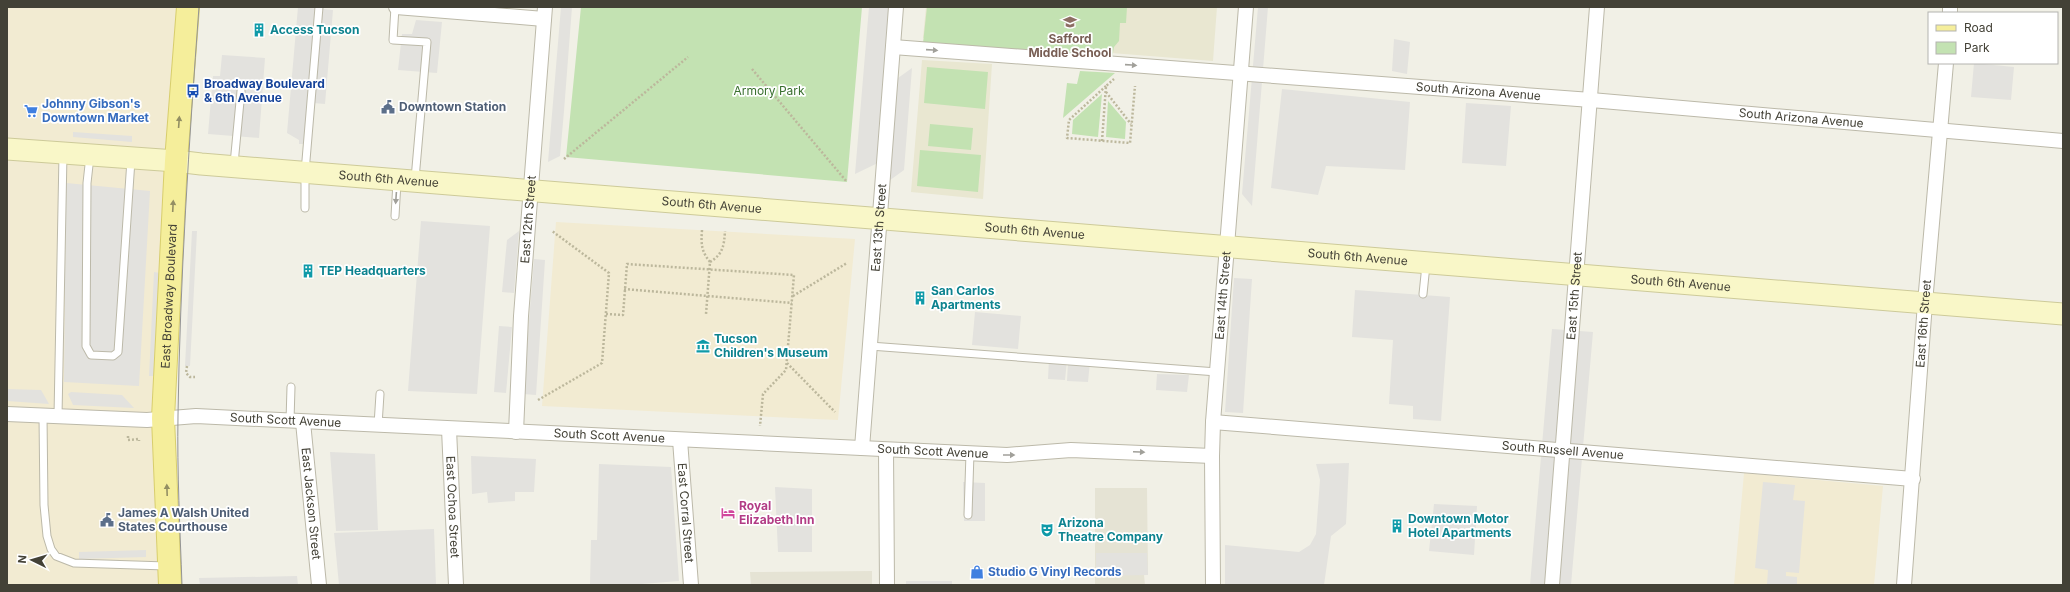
<svg xmlns="http://www.w3.org/2000/svg" width="2070" height="592" font-family="Inter,sans-serif">
<style>
.residential{fill:#e5e3d4}
.commercial{fill:#f2ebd2}
.education{fill:#e9e7d1}
.green{fill:#c3e2b2}
.parking{fill:#e3e2de}
.lines{fill:none;stroke-linecap:round;stroke-linejoin:round}
.lane-casing{stroke:#bcb9a9;stroke-width:9}
.street-casing{stroke:#bcb9a9;stroke-width:16}
.secondary-casing{stroke:#cdca99;stroke-width:23}
.primary-casing{stroke:#d8ce6d;stroke-width:24}
.path{stroke:#bcb79c;stroke-width:2.5;stroke-dasharray:2 2;stroke-linecap:butt}
.lane{stroke:#fff;stroke-width:7}
.street{stroke:#fff;stroke-width:14}
.secondary{stroke:#f9f7c8;stroke-width:21}
.primary{stroke:#f5ee9b;stroke-width:22}
.tram{stroke:#959595;stroke-width:1}
.oneway{fill:#a1a09a}
.oneway2{fill:#938f63}
.labels{text-anchor:middle;stroke-width:3.5;stroke-linejoin:round;paint-order:stroke}
.culture-label{font-size:12px;font-weight:bold;fill:#0d838f;stroke:#fff;text-anchor:start}
.education-label{font-size:12px;font-weight:bold;fill:#785e54;stroke:#fff}
.transit-label{font-size:12px;font-weight:bold;fill:#164399;stroke:#fff;text-anchor:start}
.park-label{font-size:12px;fill:#3a702f;stroke:#fff}
.street-label{font-size:12px;fill:#434136;stroke:#fff}
.shop-label{font-size:12px;font-weight:bold;fill:#366cbe;stroke:#fff;text-anchor:start}
.service-label{font-size:12px;font-weight:bold;fill:#4e5e75;stroke:#fff;text-anchor:start}
.hotel-label{font-size:12px;font-weight:bold;fill:#b23c85;stroke:#fff;text-anchor:start}
</style>
<rect width="100%" height="100%" fill="#f1f0e6"/>
<path class="residential" d="M1095,488h52l1,87h-4l1,10h-50z
M872,571v14h-121l-1,-13z"/>
<path class="commercial" d="M7,7h183l-22,342 2,236h-163z
M556,222l299,17 -17,181 -296,-14z
M1744,473l139,13 -9,99h-140z"/>
<path class="education" d="M926,7h291l-4,54 -290,-23z
M922,60l70,4 -9,135 -72,-7z"/>
<path class="green" d="M581,7h281l-15,175 -281,-25z
M927,7h200l-1,16h-6l-1,18 -5,6 -2,11 -189,-15z
M927,67l61,5 -3,37 -61,-6z
M1080,71l35,2 -52,45 4,-35 10,1z
M1102,94l-4,43 -26,-3 1,-14z
M1108,101l18,21 -1,17 -19,-2z
M930,124l43,4 -2,22 -43,-4z
M920,150l61,5 -3,37 -61,-6z"/>
<path class="parking" d="M298,7l35,3 -8,94 -12,-1 -4,41h-10v-4l-12,-7z
M561,7h11l-8,104 -4,45 -12,6z
M869,7h27l-5,76 21,-15 -8,102 -22,16 2,-26 -29,14z
M1258,7h10l-16,199 -10,-12z
M416,20l26,2 -5,51 -39,-3 4,-36h10z
M1394,39l16,3 -3,32 -15,-3z
M222,55l43,3 -6,80 -51,-4 5,-58h7z
M1974,63l40,4 -3,33 -40,-3z
M1282,89l128,13 -5,68 -79,-4 -8,29 -47,-7z
M1466,103l45,3 -5,60 -44,-3z
M73,132l59,4v6l-59,-5z
M66,183l84,8 -11,195 -75,-4z
M421,221l69,5 -13,168 -69,-3z
M192,231h5l-7,135h-5z
M519,231l-5,62 -12,-1 5,-52z
M534,259l11,1 -9,135 -13,-1z
M154,272l6,1 -5,103h-6z
M1234,278l18,1 -9,134 -18,-1z
M1355,290l95,7 -9,124 -28,-2v-13l-24,-2 4,-64 -41,-3z
M975,312l46,4 -3,33 -46,-4z
M499,326l13,1 -6,66 -12,-1z
M1552,329l41,3 -22,253h-41z
M1049,359l18,2 -2,19 -17,-1z
M1068,361l22,1 -2,20 -21,-1z
M1157,374l32,1 -2,17 -31,-2z
M7,389l34,1 8,14 -42,-3z
M71,392l51,3 12,13 -61,-3 -5,-11z
M330,452l45,2 3,76 -42,1z
M471,456l65,3 -2,33h-19v9l-27,2 -1,-11 -15,2z
M1349,463l-3,61 -15,12 -7,49h-99v-40l74,7 11,-7 6,-11 4,-54 -4,-16z
M599,464l72,3 8,114 -50,4h-39l1,-45h6z
M963,482l22,1v38h-21z
M1763,482l32,3 -2,15 12,1 -6,72 -13,-1v4l11,1v8h-30l1,-15 -13,-2z
M775,487l37,2v63h-34z
M1434,504l43,2 -3,49 -45,-4z
M434,529l2,56h-97l-5,-52z
M146,550v7l-67,2v-7z
M1096,553h51l1,22 -52,1z
M297,576l1,9h-98l-1,-7z
M906,581h46v4h-46z"/>
<g class="lines">
<g class="lane-casing">
<path id="lane" d="M395,7l-2,33 34,2 -12,137
M90,156l-3,27 -1,163 5,9 22,1 5,-4 13,-192
M234,164l7,-73
M305,208v-36l14,-165
M395,216l2,-34
M1423,294l3,-29
M870,346l347,26
M43,416l1,89 3,31 4,13 5,7 18,7 92,3
M58,416l5,-262
M290,421l1,-34
M378,425l2,-31
M968,515l2,-62"/>
</g>
<g class="street-casing">
<g id="street">
<path d="M396,7l148,12"/>
<path d="M1950,13v-6"/>
<path id="s1" d="M893,47l698,53 472,41"/>
<path id="s2" d="M7,414l140,6 49,-4 811,39 64,-5 141,6"/>
<path id="s3" d="M303,422l16,163"/>
<path id="s4" d="M1213,422l700,57"/>
<path id="s5" d="M449,429l7,156"/>
<path id="s6" d="M516,432l5,-116 24,-309"/>
<path id="s7" d="M680,440l11,145"/>
<path id="s8" d="M862,448l34,-441"/>
<path d="M886,450l1,135"/>
<path id="s9" d="M1213,585l-1,-129 1,-34 33,-415"/>
<path id="s10" d="M1552,585l45,-578"/>
<path id="s11" d="M1904,585l21,-282 21,-240"/>
</g>
</g>
<g class="secondary-casing">
<g id="secondary">
<path id="s12" d="M7,149l169,12 25,3 1862,150"/>
</g>
</g>
<g class="primary-casing">
<g id="primary">
<path id="s13" d="M170,585l-7,-167 13,-257 12,-154"/>
</g>
</g>
<path class="path" d="M752,69l95,113
M1106,86l-37,34 -2,18 63,5 5,-57
M1106,92l25,32
M1102,141l4,-55 8,-7
M564,159l124,-102
M702,230c-1,13 -1,21 8,32l-4,52
M710,262c13,-8 14,-16 15,-31
M624,289l168,14
M793,296l54,-33
M606,314l17,1 4,-51 167,11 -8,95 -23,24 -3,32
M787,363l48,49
M187,366l-1,7 4,4h5
M538,400l64,-37 7,-90 -57,-42
M128,436v4l11,-1v2"/>
<use href="#lane" class="lane"/>
<use href="#street" class="street"/>
<use href="#secondary" class="secondary"/>
<use href="#primary" class="primary"/>
<path class="tram" d="M182,585c-2,-56 -5,-113 -4,-170 2,-136 11,-272 21,-408"/>
</g>
<defs><path id="oneway-solid" d="M-6-.8H1V-3.2L6.5 0L1 3.2V.8H-6Z"/></defs>
<g class="oneway">
<use href="#oneway-solid" transform="translate(932 50) rotate(4)"/>
<use href="#oneway-solid" transform="translate(1131 65) rotate(4)"/>
<use href="#oneway-solid" transform="translate(396 198) rotate(94)"/>
<use href="#oneway-solid" transform="translate(1139 452) rotate(3)"/>
<use href="#oneway-solid" transform="translate(1009 455)"/>
</g>
<g class="oneway2">
<use href="#oneway-solid" transform="translate(179 122) rotate(-86)"/>
<use href="#oneway-solid" transform="translate(173 206) rotate(-87)"/>
<use href="#oneway-solid" transform="translate(167 490) rotate(-92)"/>
</g>
<defs>
<g id="school-bare" transform="scale(1.08)"><path d="M0-5L7-2L0 1L-7-2ZM-4 1L0 2.5L4 1V4Q0 6-4 4Z" fill="#8d6e63" stroke="#fff" stroke-width="2.5" paint-order="stroke"/></g>
<g id="building-bare" transform="scale(1.08)"><path d="M-4-6H4V6H1V3H-1V6H-4ZM-2.5-4.3h1.7v1.8h-1.7ZM.8-4.3h1.7v1.8H.8ZM-2.5-1h1.7V.8h-1.7ZM.8-1h1.7V.8H.8Z" fill="#0f9aa8" stroke="#fff" stroke-width="2.5" paint-order="stroke"/></g>
<g id="bus-bare" transform="scale(1.08)"><path d="M-5-6H5V4H4V6H2V4H-2V6H-4V4H-5ZM-3.5-4V0h7V-4ZM-3.5 1.2v1.5H-2V1.2ZM2 1.2v1.5H3.5V1.2Z" fill="#1a4fb4" stroke="#fff" stroke-width="2.5" paint-order="stroke"/></g>
<g id="civic-bare" transform="scale(1.08)"><path d="M-.6-6.5H3V-4.5H.6V-3L4-1V1h2V6H-6V1h2V-1L-.6-3ZM-1.2 2.5V6h2.4V2.5Z" fill="#5c6f8a" stroke="#fff" stroke-width="2.5" paint-order="stroke"/></g>
<g id="supermarket-bare" transform="scale(1.08)"><path d="M-6-5.5h2.5l.6 2H6L4.5 2H-2.5L-4.4-4H-6ZM-1.5 3.2a1.3 1.3 0 1 0 .1 0ZM3 3.2a1.3 1.3 0 1 0 .1 0Z" fill="#3f7fe0" stroke="#fff" stroke-width="2.5" paint-order="stroke"/></g>
<g id="museum-bare" transform="scale(1.08)"><path d="M0-6L6-3V-2H-6V-3ZM-5-1h2V3h-2ZM-1-1h2V3h-2ZM3-1h2V3H3ZM-6 4H6V6H-6Z" fill="#0f9aa8" stroke="#fff" stroke-width="2.5" paint-order="stroke"/></g>
<g id="hotel-bare" transform="scale(1.08)"><path d="M-6-4.5h1.5V1H6V5H4.5V3h-9V5H-6ZM-4 0a1.8 1.8 0 1 1 3.6 0ZM.5 0V-2.5h3Q6-2.5 6 0Z" fill="#d1479c" stroke="#fff" stroke-width="2.5" paint-order="stroke"/></g>
<g id="theatre-bare" transform="scale(1.08)"><path d="M-5-5.5Q0-4 5-5.5V0Q5 5 0 6Q-5 5-5 0ZM-3.3-2.5H-1v1.5H-3.3ZM1-2.5H3.3v1.5H1ZM-2.8 1Q0 5.5 2.8 1Z" fill="#0f9aa8" stroke="#fff" stroke-width="2.5" paint-order="stroke"/></g>
<g id="shop-bare" transform="scale(1.08)"><path d="M-5-2.5h2.3a2.7 3.5 0 0 1 5.4 0H5L5.5 6h-11ZM-1.5-2.5h3a1.5 2.3 0 0 0-3 0Z" fill="#3f7fe0" stroke="#fff" stroke-width="2.5" paint-order="stroke"/></g>
</defs>
<g fill-rule="evenodd">
<use href="#school-bare" x="1070" y="22"/>
<use href="#building-bare" x="259" y="30"/>
<use href="#bus-bare" x="193" y="91"/>
<use href="#civic-bare" x="388" y="107"/>
<use href="#supermarket-bare" x="31" y="111"/>
<use href="#building-bare" x="308" y="271"/>
<use href="#building-bare" x="920" y="298"/>
<use href="#museum-bare" x="703" y="346"/>
<use href="#hotel-bare" x="728" y="513"/>
<use href="#civic-bare" x="107" y="520"/>
<use href="#building-bare" x="1397" y="526"/>
<use href="#theatre-bare" x="1047" y="530"/>
<use href="#shop-bare" x="977" y="572"/>
</g>
<g class="labels">
<g class="culture-label">
<text x="270" y="34">Access Tucson</text>
<text x="319" y="275">TEP Headquarters</text>
<text x="931" y="295">San Carlos<tspan x="931" dy="14">Apartments</tspan></text>
<text x="714" y="343">Tucson<tspan x="714" dy="14">Children's Museum</tspan></text>
<text x="1408" y="523">Downtown Motor<tspan x="1408" dy="14">Hotel Apartments</tspan></text>
<text x="1058" y="527">Arizona<tspan x="1058" dy="14">Theatre Company</tspan></text>
</g>
<g class="education-label">
<text x="1070" y="43">Safford<tspan x="1070" dy="14">Middle School</tspan></text>
</g>
<g class="transit-label">
<text x="204" y="88">Broadway Boulevard<tspan x="204" dy="14">&amp; 6th Avenue</tspan></text>
</g>
<g class="park-label">
<text x="769" y="95">Armory Park</text>
</g>
<g class="street-label">
<text dy="4" stroke="none"><textPath href="#s1" startOffset="587">South Arizona Avenue</textPath></text>
<text dy="4" stroke="none"><textPath href="#s1" startOffset="911">South Arizona Avenue</textPath></text>
<text dy="4" stroke="none"><textPath href="#s12" startOffset="383">South 6th Avenue</textPath></text>
<text dy="4" stroke="none"><textPath href="#s12" startOffset="707">South 6th Avenue</textPath></text>
<text dy="4" stroke="none"><textPath href="#s6" startOffset="213">East 12th Street</textPath></text>
<text dy="4" stroke="none"><textPath href="#s8" startOffset="221">East 13th Street</textPath></text>
<text dy="4" stroke="none"><textPath href="#s12" startOffset="1031">South 6th Avenue</textPath></text>
<text dy="4" stroke="none"><textPath href="#s12" startOffset="1355">South 6th Avenue</textPath></text>
<text dy="4" stroke="none"><textPath href="#s12" startOffset="1679">South 6th Avenue</textPath></text>
<text dy="4" stroke="none"><textPath href="#s13" startOffset="289">East Broadway Boulevard</textPath></text>
<text dy="4" stroke="none"><textPath href="#s9" startOffset="290">East 14th Street</textPath></text>
<text dy="4" stroke="none"><textPath href="#s10" startOffset="290">East 15th Street</textPath></text>
<text dy="4" stroke="none"><textPath href="#s11" startOffset="262">East 16th Street</textPath></text>
<text dy="4" stroke="none"><textPath href="#s2" startOffset="279">South Scott Avenue</textPath></text>
<text dy="4" stroke="none"><textPath href="#s2" startOffset="603">South Scott Avenue</textPath></text>
<text dy="4" stroke="none"><textPath href="#s4" startOffset="351">South Russell Avenue</textPath></text>
<text dy="4" stroke="none"><textPath href="#s2" startOffset="927">South Scott Avenue</textPath></text>
<text dy="4" stroke="none"><textPath href="#s3" startOffset="82">East Jackson Street</textPath></text>
<text dy="4" stroke="none"><textPath href="#s5" startOffset="78">East Ochoa Street</textPath></text>
<text dy="4" stroke="none"><textPath href="#s7" startOffset="73">East Corral Street</textPath></text>
</g>
<g class="shop-label">
<text x="42" y="108">Johnny Gibson's<tspan x="42" dy="14">Downtown Market</tspan></text>
<text x="988" y="576">Studio G Vinyl Records</text>
</g>
<g class="service-label">
<text x="399" y="111">Downtown Station</text>
<text x="118" y="517">James A Walsh United<tspan x="118" dy="14">States Courthouse</tspan></text>
</g>
<g class="hotel-label">
<text x="739" y="510">Royal<tspan x="739" dy="14">Elizabeth Inn</tspan></text>
</g>
</g>
<rect width="2070" height="592" fill="none" stroke="#434136" stroke-width="16"/>
<rect x="1928" y="12" width="130" height="52" fill="#ffffff" stroke="#b4b3af"/>
<rect x="1936" y="25" width="20" height="6" fill="#f5ee9b" stroke="#b4b3af"/>
<text x="1964" y="32" font-size="12" fill="#434136">Road</text>
<rect x="1936" y="42" width="20" height="12" fill="#c3e2b2" stroke="#b4b3af"/>
<text x="1964" y="52" font-size="12" fill="#434136">Park</text>
<g transform="translate(32 560) rotate(275)" stroke="#ffffff" stroke-width="3" paint-order="stroke">
<path d="M0-3L7 15L0 10L-7 15Z" fill="#434136"/>
<text y="-6" font-size="11" font-weight="bold" text-anchor="middle" fill="#434136">N</text>
</g>
</svg>
